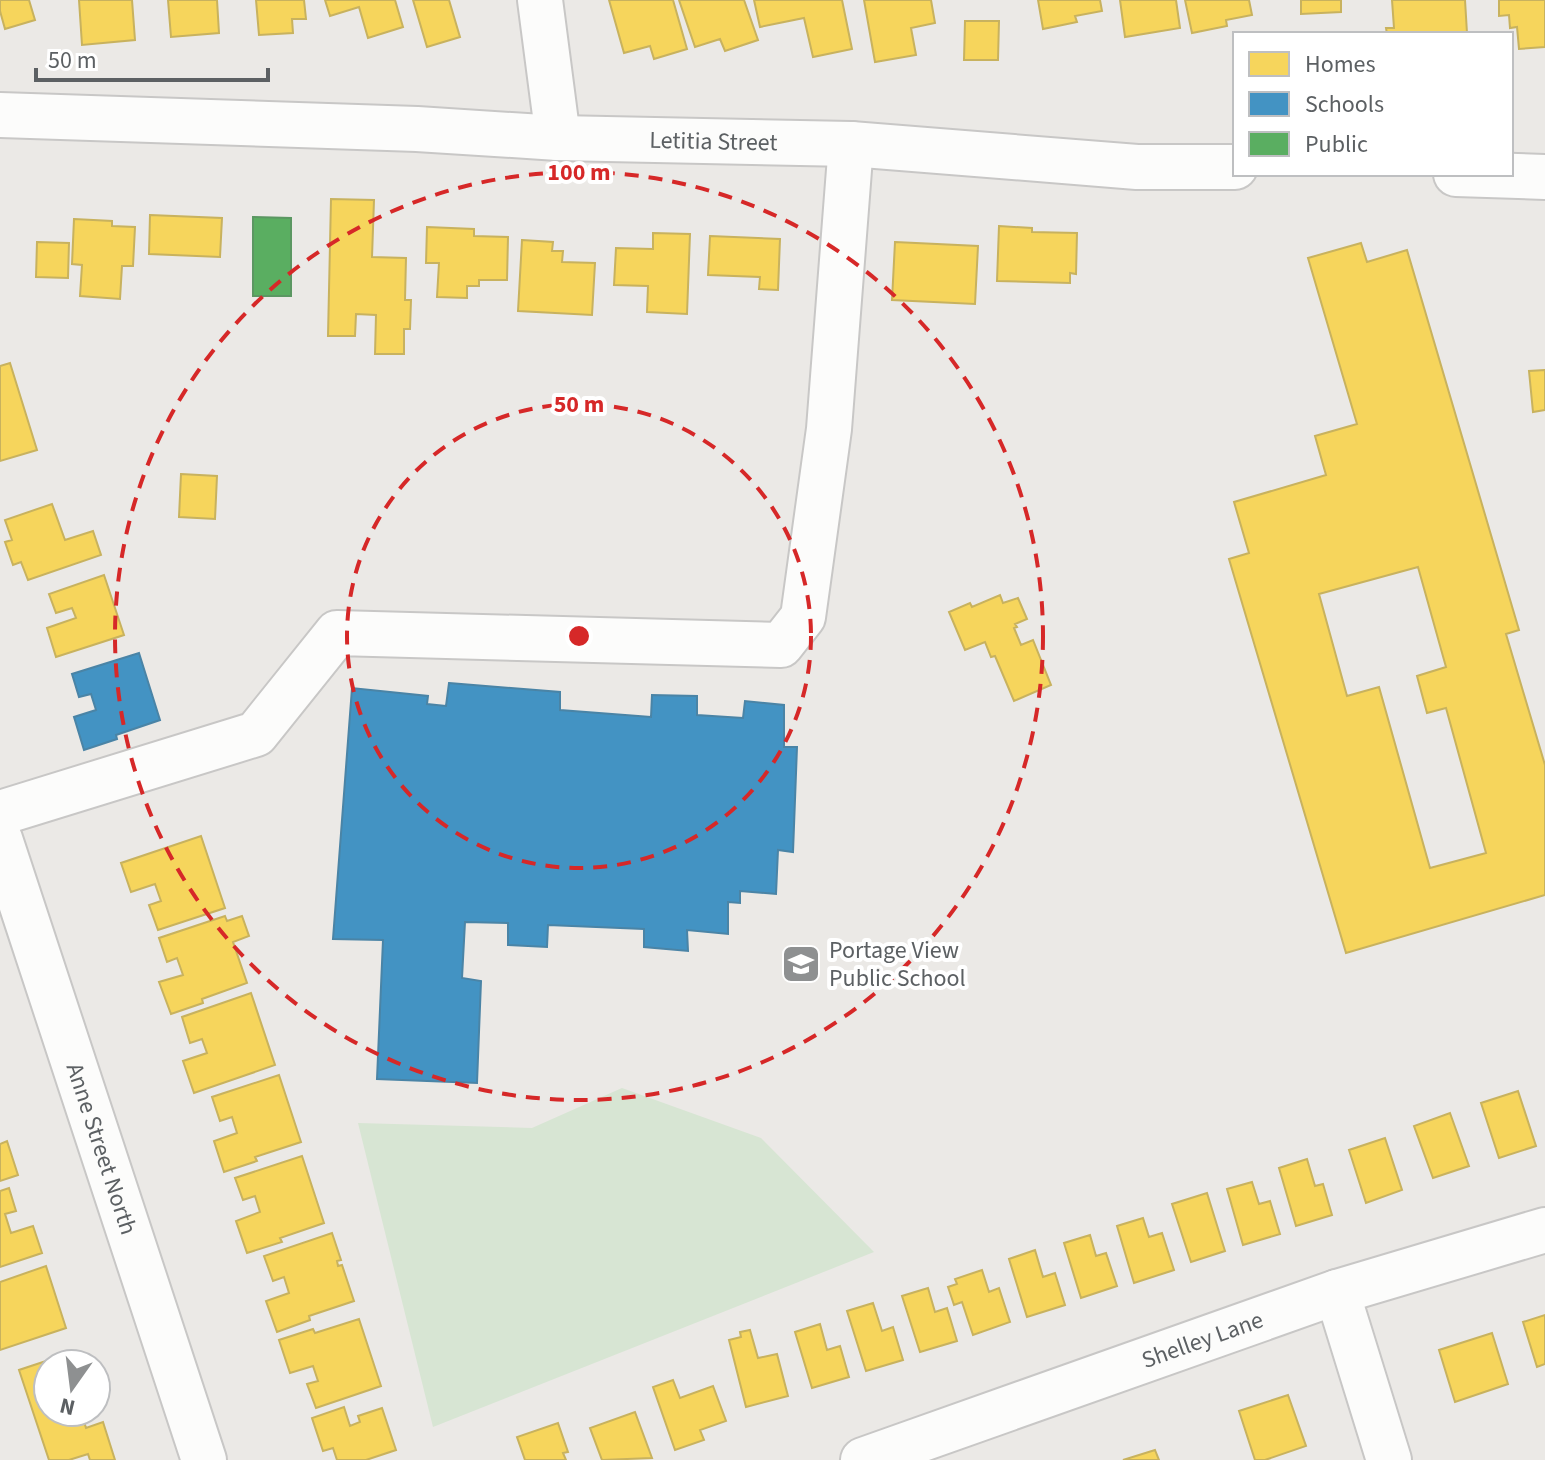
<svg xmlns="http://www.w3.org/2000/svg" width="1545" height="1460" font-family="'Source Sans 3',sans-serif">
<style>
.green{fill:#d7e5d3}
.homes{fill:#f6d55c;stroke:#c8b25e;stroke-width:2;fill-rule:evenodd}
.schools{fill:#4393c3;stroke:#4a84a6;stroke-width:2}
.public{fill:#5aae61;stroke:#5b9762;stroke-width:2}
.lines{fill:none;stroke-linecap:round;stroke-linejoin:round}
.minor-casing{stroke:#c8c7c6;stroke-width:48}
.minor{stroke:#fcfcfb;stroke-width:44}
.ring{fill:none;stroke:#d62828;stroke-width:4;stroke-dasharray:14 10}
.labels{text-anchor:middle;stroke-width:8;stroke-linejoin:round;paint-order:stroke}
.street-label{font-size:24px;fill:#5c6063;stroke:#fff}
.poi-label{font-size:24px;fill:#5c6063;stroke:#fff;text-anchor:start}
.centre{fill:#d62828;stroke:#fff;stroke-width:4}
.ring-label{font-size:24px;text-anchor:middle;font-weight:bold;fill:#d62828;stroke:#fff;stroke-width:8;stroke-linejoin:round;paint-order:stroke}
</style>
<rect width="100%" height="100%" fill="#ebe9e6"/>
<path class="green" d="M622,1088l139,50 113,114 -441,175 -75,-304 174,5z"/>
<path class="homes" d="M0,0h29l6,20 -30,9 -5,-18z
M79,0h53l3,40 -53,5z
M168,0h49l2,33 -48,4z
M256,0h48l2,19h-14l1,14 -34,2z
M325,0h70l8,27 -35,11 -9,-31 -29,9z
M413,0h36l11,37 -33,10z
M609,0h64l14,49 -33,10 -4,-13 -26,7z
M679,0h65l14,40 -33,11 -5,-12 -25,8z
M754,0h88l10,49 -39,8 -9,-39 -44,9z
M864,0h67l4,23 -24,5 5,27 -41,7z
M1038,0h62l2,11 -27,5 2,6 -34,7z
M1120,0h56l4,28 -55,9z
M1185,0h64l3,15 -26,5 1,6 -35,7z
M1301,0h40v12l-40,2z
M1392,0h73l2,33 -80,1 -1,-6h8z
M1499,0h46v47l-26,2 -2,-22 -7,1 -1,-13 -10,1z
M965,21h34l-1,39h-34z
M331,199l43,1 -2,57 34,1 -1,42h6l-1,29h-6v25h-29l1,-39 -20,-1 -1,22h-27z
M150,215l72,3 -2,39 -71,-3z
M74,219l38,2v5l23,1 -2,39h-11l-2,33 -40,-3 2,-31 -10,-1z
M999,226l33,2v4l45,1 -1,41 -6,-1v10l-73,-2z
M427,227l47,2v7l34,1 -1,43h-28v6h-12v12l-30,-1 2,-34h-13z
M653,233l37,1 -3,80 -40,-2 1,-26 -34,-1 2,-37 37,1z
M710,236l70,3 -2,51 -19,-1 1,-12 -52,-2z
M522,240l31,2 -1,9h11l-1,11 33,1 -3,52 -74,-4z
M37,242l32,1 -1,35 -32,-1z
M895,242l83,4 -3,58 -83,-4z
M1361,243l6,19 40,-12 112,380 -13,4 39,131v130l-199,58 -117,-394 20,-6 -15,-51 92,-27 -11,-39 42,-12 -49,-166zM1418,567l28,100 -29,9 10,37 19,-5 40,145 -56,15 -51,-181 -32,9 -28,-102z
M10,363l27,87 -37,11v-95z
M1545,370v40l-12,2 -4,-41z
M181,474l36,2 -2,43 -36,-2z
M52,504l13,36 28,-9 8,24 -73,25 -7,-18 -8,3 -8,-23 7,-2 -7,-20z
M104,575l20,60 -68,22 -9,-29 29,-10 -4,-10 -16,5 -7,-19z
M1000,595l3,8 15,-5 9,21 -12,5 2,3 -3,1 7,17 12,-5 18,45 -37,16 -19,-45 -4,1 -6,-15 -20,8 -16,-38 21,-9 2,4z
M201,836l24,72 -67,22 -9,-25 12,-4 -6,-17 -24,8 -10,-29z
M225,916l2,5 15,-5 7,20 -16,6 14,41 -45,16 1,4 -32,11 -12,-32 24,-7 -6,-17 -10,4 -8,-24z
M251,993l24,72 -81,28 -11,-32 24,-8 -5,-14 -12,4 -8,-26z
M279,1075l22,67 -46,15 2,4 -33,11 -10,-31 23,-8 -5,-16 -12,4 -8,-24z
M1518,1091l18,55 -37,12 -18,-55z
M1450,1113l19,53 -36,12 -19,-52z
M1385,1138l17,52 -36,13 -17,-53z
M7,1141l11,34 -18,6v-37z
M302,1156l22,67 -44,15 2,4 -35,11 -11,-32 24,-9 -5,-16 -12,4 -8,-22z
M1307,1159l8,27 8,-2 9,31 -36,11 -17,-58z
M1252,1182l7,22 11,-3 10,33 -37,11 -16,-56z
M9,1188l7,23 -11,3 6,19 22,-7 9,27 -42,14v-76z
M1207,1193l18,58 -34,11 -19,-58z
M1143,1218l6,19 13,-4 12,37 -40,13 -17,-57z
M332,1233l9,27 -4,1 1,5 4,-1 12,36 -45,15 1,4 -33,12 -11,-31 23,-8 -5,-16 -11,4 -9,-25z
M1090,1235l6,21 10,-3 11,33 -36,12 -17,-55z
M1035,1250l8,27 12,-4 10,32 -38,12 -18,-58z
M46,1266l20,62 -66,22v-68z
M982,1270l7,22 10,-4 11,34 -37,13 -11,-33 -8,3 -6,-18 9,-3 -2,-5z
M928,1288l7,24 12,-4 10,33 -37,11 -18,-56z
M873,1303l9,28 11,-4 10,33 -37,11 -19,-60z
M1545,1315v49l-8,3 -14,-45z
M359,1319l22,67 -65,22 -9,-24 11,-3 -5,-15 -23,7 -11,-33 34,-11 2,4z
M820,1324l7,26 13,-4 9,31 -37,11 -17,-56z
M750,1330l8,28 19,-4 11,42 -42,11 -17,-67 12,-3 -1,-5z
M1492,1333l16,51 -53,18 -16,-52z
M70,1353l3,11h-25v48h33l5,16 17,-6 12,38h-25l-2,-6 -19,6h-20l-30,-90z
M673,1380l7,18 33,-12 13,35 -26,9 4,10 -29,10 -22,-63z
M1288,1395l18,51 -41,14h-10l-16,-49z
M344,1407l6,19 10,-4 -2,-6 24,-8 14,42 -30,10h-29l-4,-12 -10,3 -11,-33z
M635,1412l17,46 -50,2 -12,-32z
M558,1423l10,29 -5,1 3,7h-41l-8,-23z
M1155,1450l4,10h-36z"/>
<path class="schools" d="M139,653l21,67 -44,15 1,4 -33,11 -10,-33 22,-7 -5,-16 -12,3 -7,-23z
M449,683l111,9v18l91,7 1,-22 45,1v19l46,3 2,-17 39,4v42h13l-4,105 -15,-2 -2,44 -36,-3v12l-12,-1v32l-41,-4 1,21 -44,-4v-18l-96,-4 -1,22 -39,-2v-22l-43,-1 -3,56 19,3 -4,102 -100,-4 6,-139 -50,-1 19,-251 76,8 -1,8 19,2z"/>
<path class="public" d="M253,217l38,1v78h-38z"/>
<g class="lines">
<g class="minor-casing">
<g id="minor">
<path d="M540,0l18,138"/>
<path id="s1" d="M0,115l417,14 141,9 293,6 286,23h98"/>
<path d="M1456,174l89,3"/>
<path d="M0,813l256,-79 81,-101 444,12 22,-28 26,-188 22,-285"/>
<path id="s2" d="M0,839l204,621"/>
<path d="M1337,1292l52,168"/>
<path id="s3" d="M863,1460l474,-168 208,-62"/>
</g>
</g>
<use href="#minor" class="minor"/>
</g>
<g class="ring">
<circle cx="579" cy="636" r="232"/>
<circle cx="579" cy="636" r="464"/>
</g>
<defs>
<g id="school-square" transform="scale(2)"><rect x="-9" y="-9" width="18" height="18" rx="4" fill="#8e9091" stroke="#fff"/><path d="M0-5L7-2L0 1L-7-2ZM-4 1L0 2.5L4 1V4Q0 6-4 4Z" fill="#fff"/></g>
</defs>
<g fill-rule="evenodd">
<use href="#school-square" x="801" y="964"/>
</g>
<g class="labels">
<g class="street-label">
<text dy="8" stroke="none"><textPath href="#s1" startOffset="714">Letitia Street</textPath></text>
<text dy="8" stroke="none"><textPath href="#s2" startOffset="326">Anne Street North</textPath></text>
<text dy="8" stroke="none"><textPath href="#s3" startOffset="360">Shelley Lane</textPath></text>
</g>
<g class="poi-label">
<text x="829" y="958">Portage View<tspan x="829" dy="28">Public School</tspan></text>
</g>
</g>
<circle cx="579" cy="636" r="12" class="centre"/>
<g class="ring-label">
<text x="579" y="180">100 m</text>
<text x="579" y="412">50 m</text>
</g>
<rect x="1233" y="32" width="280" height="144" fill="#ffffff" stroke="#bebfc1" stroke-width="2"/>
<rect x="1249" y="52" width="40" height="24" fill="#f6d55c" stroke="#bebfc1" stroke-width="2"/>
<text x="1305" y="72" font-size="24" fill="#5c6063">Homes</text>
<rect x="1249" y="92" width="40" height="24" fill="#4393c3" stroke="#bebfc1" stroke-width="2"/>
<text x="1305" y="112" font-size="24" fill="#5c6063">Schools</text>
<rect x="1249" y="132" width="40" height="24" fill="#5aae61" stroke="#bebfc1" stroke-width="2"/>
<text x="1305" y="152" font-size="24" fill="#5c6063">Public</text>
<g transform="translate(72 1388) rotate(194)"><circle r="38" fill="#ffffff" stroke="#bebfc1" stroke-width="2"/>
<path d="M0-6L14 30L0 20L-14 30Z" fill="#8e9091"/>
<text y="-12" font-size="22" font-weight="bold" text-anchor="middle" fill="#5c6063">N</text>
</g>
<path d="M36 68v12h232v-12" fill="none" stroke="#5c6063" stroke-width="4"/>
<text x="48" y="68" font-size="24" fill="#5c6063" stroke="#ffffff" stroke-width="6" paint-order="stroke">50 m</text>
</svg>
